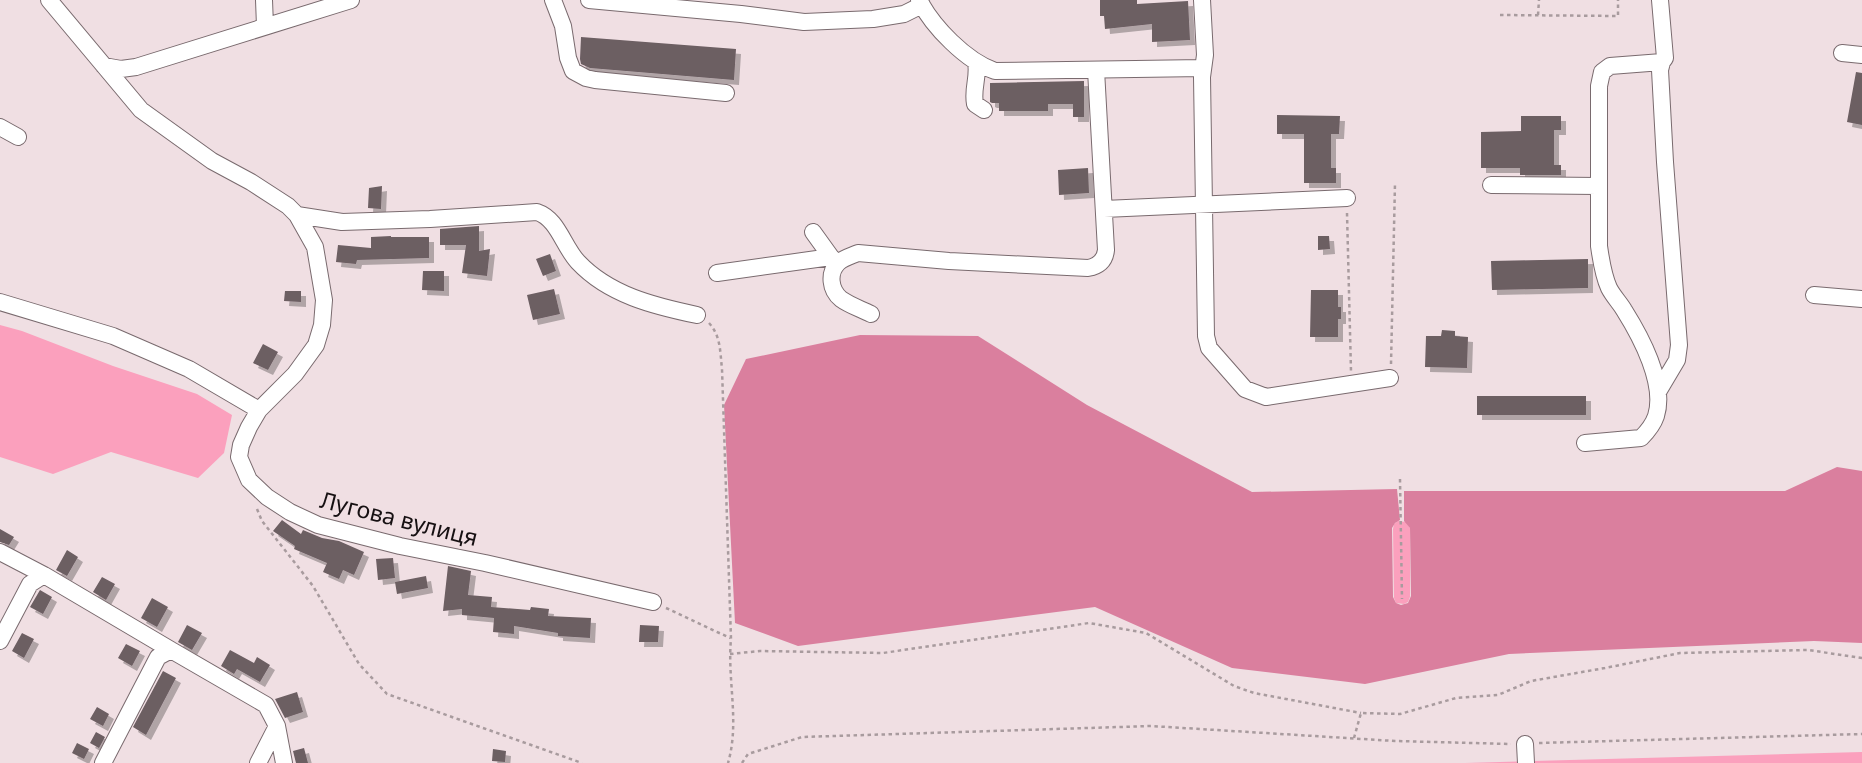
<svg xmlns="http://www.w3.org/2000/svg" width="1862" height="763" font-family="'Noto Sans',sans-serif">
<style>
.green{fill:#fba0bd}
.water{fill:#da7f9e}
.building{fill:#6c5e62;filter:url(#shadow)}
.lines{fill:none;stroke-linecap:round;stroke-linejoin:round}
.minor-casing{stroke:#796a6e;stroke-width:18}
.path{stroke:#a89b9e;stroke-width:2.5;stroke-dasharray:3.5 3.5;stroke-linecap:butt}
.minor{stroke:#fff;stroke-width:16}
.labels{text-anchor:middle;stroke-width:5;stroke-linejoin:round;paint-order:stroke}
.street-label{font-size:23px;fill:#161012;stroke:#f0dfe3}
</style>
<defs>
<filter id="shadow"><feDropShadow dx="5" dy="5" stdDeviation="0" flood-color="#0004"/></filter>
</defs>
<rect width="100%" height="100%" fill="#f0dfe3"/>
<path class="green" d="M0,325l22,6 91,35 84,28 35,21 -8,38 -26,25 -87,-26 -58,22 -53,-17z
M1398,521l8,1 4,6v69l-2,5 -4,2 -8,-1 -2,-5 -1,-69 1,-5z
M1862,752v11h-397z"/>
<path class="water" d="M860,335l118,1 109,69 165,87 145,-3 3,31 -5,3 -3,5 1,69 3,6 5,2 7,-2 3,-7 -1,-68 -6,-7v-30h381l52,-24 25,4v172l-48,-2 -305,13 -144,30 -133,-16 -137,-61 -297,39 -63,-23 -11,-218 22,-46z"/>
<path class="building" d="M1100,0h37v4l51,-3 2,39 -38,2v-18l-47,5 -1,-13h-4z
M581,37l155,12 -2,31 -144,-12 -9,-4 -1,-5z
M1856,72l6,1v52l-15,-3z
M1084,81v36h-11v-13h-25v7h-49v-8h-7l-2,-1v-19z
M1277,115l63,1 -1,18h-8v34h5v15h-32v-49h-27z
M1521,116h40v14h-7v35h7v10h-41v-7h-39v-36l40,-1z
M1088,168l1,25 -30,2 -1,-25z
M382,186l-1,23 -13,-1 1,-20z
M479,226v25l11,-2 -3,27 -25,-3 4,-28h-26v-16z
M391,236v1h38v21l-72,2 -1,4 -20,-2 2,-17 33,3v-11z
M1318,236h11l1,13 -12,1z
M550,254l6,17 -13,5 -7,-17z
M1588,259v29l-96,2 -1,-29z
M423,271h21v20l-22,-1z
M554,289l6,25 -27,6 -6,-25z
M1311,290h27v17h3v12h-3v18h-28z
M285,291h16v11l-17,-1z
M1442,330l13,1v5l13,1 -1,31 -42,-1 1,-31h15z
M263,344l15,8 -10,18 -15,-7z
M1477,396h109v19h-109z
M282,520l19,14 2,-4 19,8 17,3 25,11 -10,23 -11,-5 -4,9 -16,-7 4,-9 -33,-14 1,-3 -22,-15z
M0,529l14,8 -5,8 -9,-3z
M67,550l11,7 -11,19 -11,-6z
M393,558l2,20 -17,2 -2,-21z
M448,566l23,5 -3,24 24,2 -1,10 39,3 1,-3 18,2 -1,7 43,2 -1,20 -32,-2v-3l-44,-7v8l-21,-2 1,-14 -32,-3v-6l-19,2z
M426,576l2,12 -31,6 -2,-12z
M102,577l13,7 -9,16 -13,-8z
M40,590l12,7 -9,17 -13,-7z
M152,598l16,9 -11,20 -16,-9z
M187,625l15,8 -10,17 -14,-8z
M640,625l19,1 -1,16h-19z
M22,633l12,6 -10,19 -12,-7z
M126,644l14,7 -8,15 -14,-8z
M230,650l24,13 3,-6 13,8 -10,17 -23,-13 -3,5 -13,-8z
M163,671l13,7 -30,57 -13,-8z
M297,692l6,20 -18,6 -10,-19z
M97,707l12,7 -6,12 -13,-7z
M96,732l9,5 -6,11 -9,-5z
M77,743l12,6 -5,10 -12,-6z
M304,748l4,15h-12l-3,-12z
M493,749l13,2 -1,11 -13,-1z"/>
<g class="lines">
<g class="minor-casing">
<path id="minor" d="M49,0l92,110 71,51 39,21 37,24 9,9 18,32 9,53 -2,25 -6,20 -21,29 -36,36 -10,17 -8,18 -2,12 10,23 18,17 23,15 28,13 82,21 85,17 168,39
M264,0l1,26
M553,0l10,26 5,32 5,13 13,7 9,2 131,13
M589,0l152,14 63,8 69,-3 31,-5 18,-9
M919,0c14,27 47,61 76,71l208,-3
M1202,0l3,55 -3,22 4,259 3,12 36,41 21,8 124,-19
M1842,53l20,2
M976,62c3,16 -4,26 -1,42l9,6
M104,66l17,3 15,-2 215,-67
M0,127l18,10
M1491,185l107,1
M1104,209l243,-11
M297,215l45,7 88,-3 107,-7c21,7 26,34 41,50 31,33 76,44 119,53
M813,232l18,25
M717,273l114,-16 7,6
M1814,295l48,4
M0,302l113,34 76,33 70,41
M871,314c-10,-5 -22,-9 -30,-15 -11,-9 -13,-26 -3,-36 5,-5 13,-7 20,-10l91,8 139,7c11,-2 17,-8 18,-18l-10,-180
M1658,392l19,-32 2,-15 -14,-183 -5,-92 2,-8 3,-4 -5,-58
M1585,443l56,-5c6,-6 12,-13 15,-22 10,-32 -15,-79 -32,-106 -4,-7 -11,-14 -15,-22 -6,-13 -8,-28 -10,-42v-160l3,-14 8,-6 52,-4
M0,552l44,23
M0,641l30,-57 14,-9 127,75
M277,726l7,37
M1525,744l1,19
M103,763l55,-106 13,-7 95,55 11,21 -19,37"/>
</g>
<path class="path" d="M1500,15l118,1v-16
M1538,15l1,-15
M1347,213l4,158
M709,323c12,13 11,29 13,46l9,270c-4,41 9,83 -3,124
M1391,364l4,-181
M1400,479l2,120
M257,509l5,12 51,65 46,78 28,30 195,69
M666,608l64,30
M730,654l30,-3 123,2 206,-30 57,10 88,53 20,7 107,20
M1354,738l7,-25 39,1 56,-16 42,-3 33,-14 74,-13 75,-15 128,-3 54,8
M1539,743l323,-9
M742,763l6,-9 54,-17 349,-11 244,15 116,3"/>
<use href="#minor" class="minor"/>
</g>
<g class="labels">
<g class="street-label">
<text transform="translate(399 519) rotate(14)" y="8">Лугова вулиця</text>
</g>
</g>
</svg>
